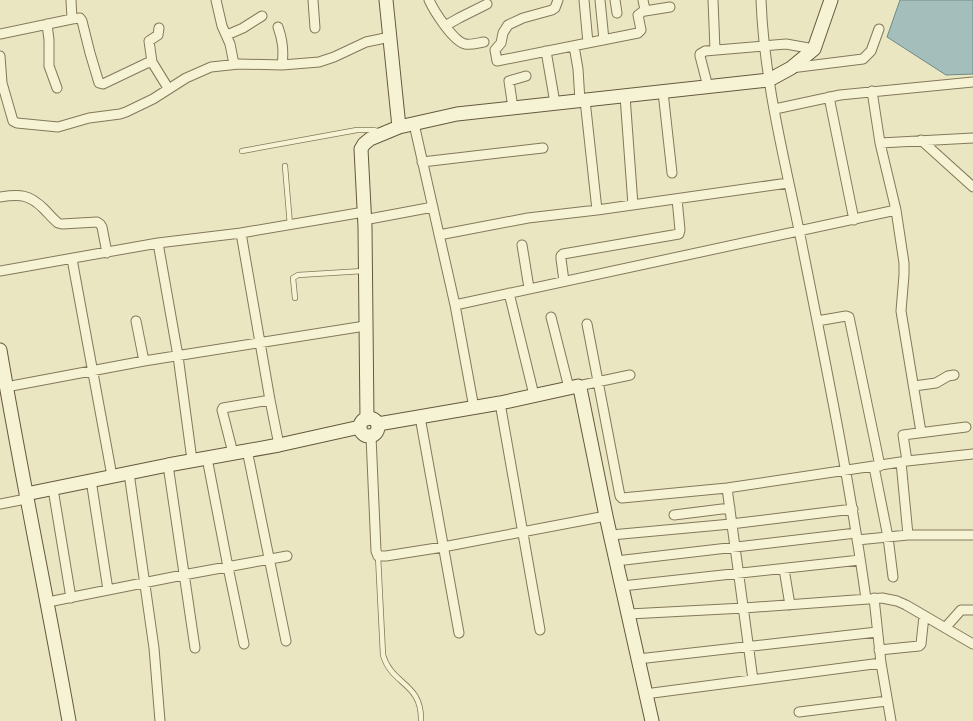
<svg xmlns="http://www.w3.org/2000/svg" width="973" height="721" font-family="'Crimson Pro',serif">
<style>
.water{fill:#a4bebb;stroke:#6c8b89}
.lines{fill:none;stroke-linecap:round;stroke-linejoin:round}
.lane-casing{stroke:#84785a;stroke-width:6}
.street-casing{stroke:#84785a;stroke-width:11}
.secondary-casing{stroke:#65593e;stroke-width:15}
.lane{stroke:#f6f3d5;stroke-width:4.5}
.street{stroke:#f6f3d5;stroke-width:9}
.secondary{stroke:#f6f3d5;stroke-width:13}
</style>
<rect width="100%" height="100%" fill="#ebe6c2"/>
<path class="water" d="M900,0h73v74l-27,1 -59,-38z"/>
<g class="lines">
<g class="lane-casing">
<path id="lane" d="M242,151l115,-21h17l6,2
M285,166l5,59
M295,298l-2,-20 5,-3 65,-4
M378,556l5,99c9,31 39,27 38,66"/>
</g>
<g class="street-casing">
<path id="street" d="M71,0l1,19
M216,0l6,26 8,18 4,20
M313,0l2,28
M429,0c5,11 24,41 36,44 6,1 13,-1 19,-2
M558,0l-3,8 -3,2 -29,8 -15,7 -5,8 -2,10 -6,7 2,11 141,-28 3,-3 -3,-15c9,-7 7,-3 5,-15
M584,0l4,43
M600,0l4,40
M615,0l2,13
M713,0l2,50
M761,0c3,80 23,157 39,235 24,121 49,241 66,364
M645,11l25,-4
M47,24l2,16v26l8,22
M445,26l14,-8 28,-14
M278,27c5,14 6,24 4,38
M0,34l72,-15 8,-1 2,3 8,32 9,30 4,1 44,-21 5,-1 16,26
M227,35l16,-7 19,-12
M574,46l4,23 2,32
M546,51l9,52
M0,56l2,27 11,38 4,2 41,4 31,-9 31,-4 6,-2 27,-13 33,-21 25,-11 28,-3 43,1 37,-3 15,-5 32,-15 24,-5
M152,62l-3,-21 9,-6 1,-7
M791,68l72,-9 8,-8 8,-22
M708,87l-8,-31v-2l5,-3 81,-7 28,5
M872,91l8,52 16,67 8,53v12l-3,36 20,121
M663,92l9,81
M625,96l8,109
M829,97l25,123
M585,100l12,110
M513,108l-4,-27 17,-5
M775,109l65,-14 133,-13
M414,124l41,181 19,103
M921,140l52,47
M880,143l93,-5
M422,162l121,-14
M0,197c20,-3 29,-3 44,12 5,5 9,10 14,14l4,1 35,-2 3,2 2,3 5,26
M364,220l69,-13
M241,233l29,167 9,45
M439,235l89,-17 69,-8 191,-27
M158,243l20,113 14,104
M522,245l7,43
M72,259l40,217
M0,271l158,-28 83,-10 123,-21
M564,281l-3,-22v-3l2,-2 116,-20 1,-4 -3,-31
M509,293l25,102
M455,305l441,-95
M551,317l18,71
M136,321l8,40
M817,321l29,-5 3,1 31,149
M587,324l33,172 2,2 105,-10 180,-27 66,-7
M578,386l52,-11
M914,386l22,-3 12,-7 6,-1
M6,387l138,-26 221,-35
M500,403l40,227
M420,417l39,216
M371,436l5,115 2,5h8l57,-9 163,-31
M247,450l39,191
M233,453l-11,-43 1,-2 47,-8
M207,458l21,109 16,77
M907,461l-4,-26 63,-8
M901,462l7,73
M168,465l27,183
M874,467l14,70 5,40
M129,473l25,175 6,73
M91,480l17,110
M727,488l26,192
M53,489l18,109
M0,504l26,-5
M674,515l56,-7
M611,535l120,-11 122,-15
M857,540l51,-5h65
M616,561l240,-28
M784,569l6,36
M622,586l238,-26
M874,598l7,65 10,58
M48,602l135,-27 104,-19
M629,614l115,-6 138,-10 15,3 9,4 67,39
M945,628l16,-18h12
M879,650l40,-4 2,-2 3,-28
M638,659l239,-27
M645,694l236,-31
M799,712l88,-11"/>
</g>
<g class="secondary-casing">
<path id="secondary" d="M386,0l13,127
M0,350c21,124 47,247 69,371
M360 427a9 9 0 1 1 18 0a9 9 0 1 1-18 0Z
M367,419l-2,-192 -4,-78 3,-5 6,-5 29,-12 58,-13 312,-34 22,-12 23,-19 17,-49
M378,424l122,-21 69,-15 9,-2 2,2 26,128 46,205
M26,494l142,-29 111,-20 81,-18"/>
</g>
<use href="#lane" class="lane"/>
<use href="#street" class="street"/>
<use href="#secondary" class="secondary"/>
</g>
</svg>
